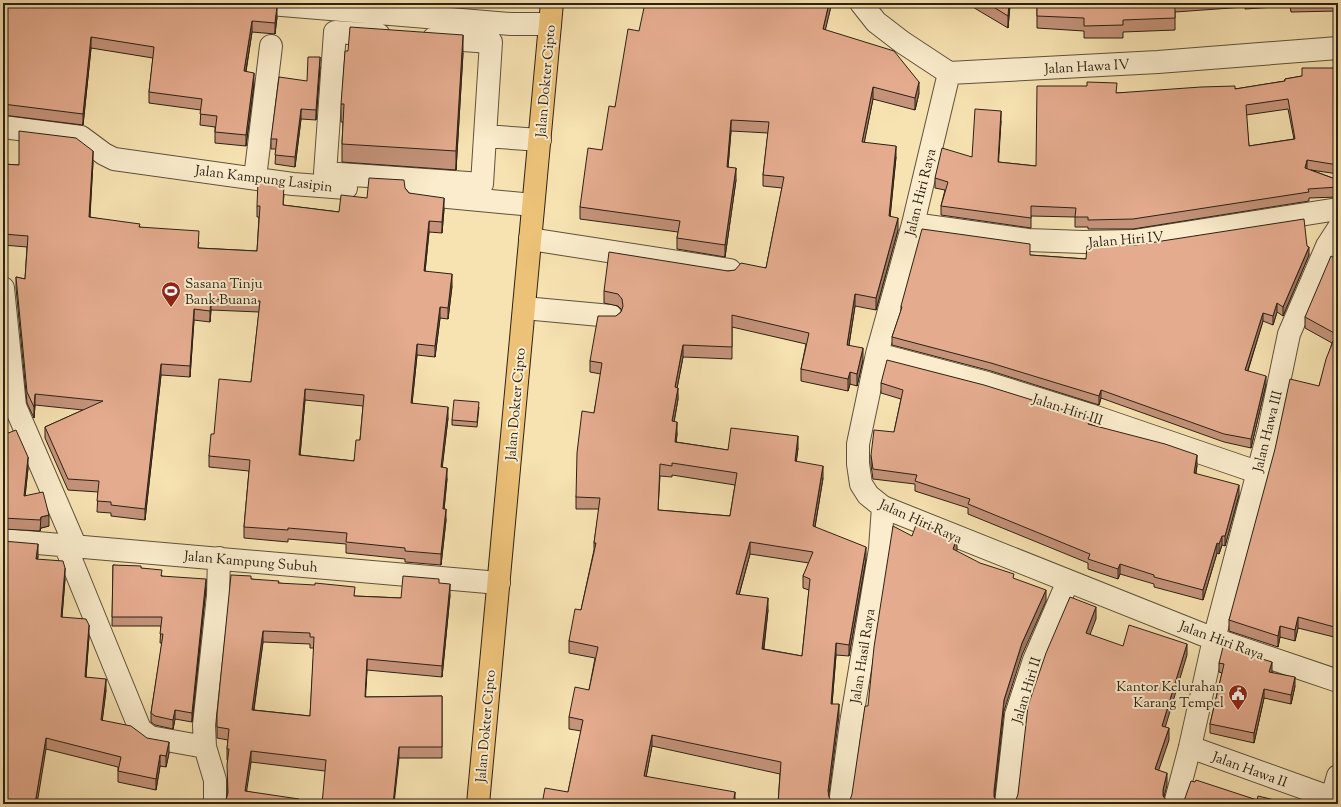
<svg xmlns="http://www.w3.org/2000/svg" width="1341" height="807" font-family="'Sorts Mill Goudy',serif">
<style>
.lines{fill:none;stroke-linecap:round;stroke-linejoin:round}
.minor-casing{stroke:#5f513c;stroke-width:24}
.highway-casing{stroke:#2c2115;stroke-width:24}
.minor{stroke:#faeccc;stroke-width:22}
.highway{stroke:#ecc178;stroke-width:22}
.wall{fill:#c4937a;stroke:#2c2115;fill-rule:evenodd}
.shaded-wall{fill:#a07863;stroke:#2c2115}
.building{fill:#e4ab8e;stroke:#2c2115;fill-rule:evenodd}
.labels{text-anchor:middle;stroke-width:4;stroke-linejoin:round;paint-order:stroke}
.street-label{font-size:14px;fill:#2c2115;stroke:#faeccc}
.poi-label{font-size:14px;fill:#2c2115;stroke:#faeccc;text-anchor:start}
</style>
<rect width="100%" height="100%" fill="#f7e2b1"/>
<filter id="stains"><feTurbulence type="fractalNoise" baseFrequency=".005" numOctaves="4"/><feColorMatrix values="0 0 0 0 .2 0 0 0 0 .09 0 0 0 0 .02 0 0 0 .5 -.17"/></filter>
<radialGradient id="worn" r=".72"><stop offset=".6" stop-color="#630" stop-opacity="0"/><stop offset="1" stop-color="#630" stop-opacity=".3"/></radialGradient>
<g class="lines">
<g class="minor-casing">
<path id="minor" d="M258,3l253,21h39
M861,3l15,19 26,20 47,31 209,-11 180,-14
M379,35l-44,-3 -10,141 157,11 3,-48
M434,38l57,4 -6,94 55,4
M949,73l-36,151 -36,130 -19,90v20l3,20 7,11 15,12 331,132 124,42
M3,127l78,10 23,17 10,5 179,25 53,4
M255,178l16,-132
M416,194l117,11
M913,224l115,16 55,2 51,-1 204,-32
M530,239l200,31
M3,288l12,118 60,139
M524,308l87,8
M877,354l110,29 103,32 167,57
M3,540l496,43
M65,545l75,184 10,8 55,10
M1190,747l142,51
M215,804v-24l-10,-33 -1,-22 14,-129 1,-38
M840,804l11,-81 29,-174 3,-42
M1006,804l10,-89 18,-55 34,-79
M1175,804l15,-57 24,-108 55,-209 20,-96 38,-88 11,-17
M1330,804l8,-28"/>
</g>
<g class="highway-casing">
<path id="highway" d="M478,804l74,-801"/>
</g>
<use href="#minor" class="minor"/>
<use href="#highway" class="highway"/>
</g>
<path class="wall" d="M3,3l274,14 -2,17 -23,-2 -6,40 8,12 -8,62 -31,-3v-16l-15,-2 1,-15 -52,-7v-11l4,-34 -62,-10 -8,77 -80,-10z
M831,3v3l-6,24 94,63 -4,17 -42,-11 -9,43 32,15 -6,59 8,14 -22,80 -21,-4 -6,39 14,15 -6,26 -7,-2 -2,7 -47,-10v-12l5,-25 -74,-17v32l-49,-2 -6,31 1,11 -4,23 3,12 -1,8 52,8 70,-2 -2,14 27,16 -8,49 51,32 -17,97 -13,-1 -4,49 7,12 -61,88 2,-30 -128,-28 -6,30 -78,16 13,-61 -12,-2v-12l20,-27 6,-32 -26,-5v-12l12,-31 13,-60v-7l5,-34h-23v-12l18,-84 7,-39 -11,-2v-11l26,-45 5,-4 1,-2 -4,-4 -14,-3v-12l124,-20 38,-3 16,-80 -19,-2v-11l5,-42 -37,-2 -3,36 8,13 -11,77 -48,-8v-11l1,-6 -98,-13v-12l22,-57 13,-43 24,-76zM672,475l63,10 -5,31 -72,-6 2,-34 12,1zM750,554l59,9 -6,13v12l6,2 -7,66 -38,-7 4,-39 -29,-15z
M966,3h372v8l-47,1 -1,-6 -45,3v-2l-70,5v18l-52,2v6h-39v-7l-47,-3v-21l-27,-1 -2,22z
M463,53l-7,117 -114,-8v-18l1,-22h-2v-18z
M320,67l-4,53 -15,-1 -6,48 -20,-3 1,-15h-5v-10z
M1338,68v106l-27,-4 27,10v17l-29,1v3l-176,28h-45v-2h-13v-10l-44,-1v12l-90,-13v-9l4,-16 -10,-2v-10l37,-21 29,-36 -3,41 38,4 81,-73 118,-4 50,-8v-2l17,-3zM1288,109l6,30 -45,7 -3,-31z
M93,162l-3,55 50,10 59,15 -1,6 59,3 2,-34h-2v-11l27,-11 -1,10 56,7 28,-14 38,-10 4,5 35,16 -2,24 -13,-1 -4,39 27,15 -4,33 -8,-1 -5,39 -18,-2 -5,48 36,15 -6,49 5,12 -3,30 2,11 -5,45 -36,-3v-3l-59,-6v-9l-58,-5v3l-44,-4v-11l5,-56 -40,-4v-11l5,-22 37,-52 8,-70 -48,-2 -1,12 -16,-2 -4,57 -29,-2 -16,145 -34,-4v-3l-14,-1 1,-20 -30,-2 -23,-52v-11l38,-17 -48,-5 -1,13 -7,-15 -11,-115v-11l9,2 2,-32 -24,-2v-81l16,1zM305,400l58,6 -3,34 -6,21 -54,-6z
M1307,246l2,9 -26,61 -6,-4 -4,13 -10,-4 -15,50 18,13 -15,64 -27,-6 -123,-44 -2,7 -108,-34 -99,-26v-8l9,-26v-5l129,-51 56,4z
M1338,260v378l-40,-10 -3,13 -15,-4 -2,10 -49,-16v-11l90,-234 13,-43 -27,-15v-11z
M881,383l209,41 107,41 -1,9 43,21 -14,51 -3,-1 -3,9 -2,-1 -14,47 -49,-13v-3l-34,-10 -2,5 -30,-10v-6l-120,-49v-6l-53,-17v-7l-42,-5 -2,-14v-10l23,-23 7,-33 -20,-6z
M479,407l-2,20 -25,-2v-5z
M3,435l25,33 -3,28 24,30 -8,2 -1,3 -37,-2z
M38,556l-1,3 28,20 -3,38 27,19 -3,41 20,13 -4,31 67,32 -3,14 -6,-1 -4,24 -38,-8v-15l-72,-18 -43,55z
M113,565l28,3 21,8 44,12 -14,134 -17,-3 -2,10 -18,-4 -4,-3v-9l11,-70h-2l1,-17h-49z
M251,579l28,4 76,13 46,2 38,-15 11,12 -8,82 -75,-7 -2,27 77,-1v62h-43l-74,13 -74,-9 -5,29 53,13 -73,-4 1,-6 1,-34h-1v-11l1,-9 -11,-2v-24zM263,642l47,2v4h4l-4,68 -56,-6z
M1219,663l53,9 23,14 -4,18 -27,-6 -10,45 -44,-10v-9l12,-51 -3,-1z"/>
<path class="shaded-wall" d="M829,3h2v3l-8,34v-11z
M1009,3h1l-2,25v-12z
M277,6v11l-2,17v-11z
M252,21v11l-8,50v-11z
M463,35v18l-7,117v-19z
M91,37v11l-8,77v-11z
M320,57v10l-4,53v-10z
M254,73v11l-8,62v-11z
M919,82v11l-4,17v-12z
M873,87v12l-11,55v-12z
M301,109v10l-6,48v-10z
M1001,111v10l-3,51v-10z
M731,120v11l-4,47v-11z
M896,146v11l-7,71v-12z
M93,151v11l-4,66v-11z
M1307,160v9l-2,-1z
M736,168v12l-11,77v-12z
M444,198v11l-2,24v-11z
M898,218v12l-22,80v-12z
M429,221v11l-5,50v-11z
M1309,247v8l-26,61v-9z
M452,274v12l-4,33v-11z
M855,294v12l-8,51v-12z
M211,299v11l-1,12v-11z
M1277,303v9l-4,13v-9z
M440,307v11l-5,39v-11z
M194,309v11l-4,57v-11z
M1263,313v8l-18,58v-9z
M417,344v11l-6,59v-11z
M683,345v12l-8,42v-12z
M863,348v12l-6,26v-12z
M161,364v11l-16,145v-11z
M850,372v12l-2,7v-12z
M1266,376v8l-15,64v-9z
M678,388v11l-6,34v-12z
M305,389v11l-6,66v-11z
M1101,390v8l-2,7v-9z
M35,394v11l-1,13v-11z
M448,407v11l-7,60v-11z
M677,422v12l-2,19v-11z
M798,436v12l-3,25v-12z
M1197,455v10l-3,18v-10z
M28,457v11l-4,39v-11z
M823,466v12l-10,60v-12z
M447,468v11l-4,41v-11z
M1239,485v10l-14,51v-10z
M446,509v11l-5,45v-11z
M49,515v11l-8,2 -1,3 1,-14z
M1222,536v9l-3,9v-10z
M957,538v12l-4,10v-11z
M750,542v12l-14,52v-12z
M1217,543v10l-14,47v-10z
M38,544v12l-2,14v-11z
M866,547v12l-17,97v-11z
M1120,564v10l-2,5v-10z
M65,568v11l-4,49v-11z
M206,579v9l-14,134v-9z
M450,584v11l-8,82v-11z
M1046,590v11l-24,54 -18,56 -10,92v-12l10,-91 18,-57z
M768,598v12l-6,51v-12z
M1096,607v12l-10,26v-12z
M1298,617v11l-3,13v-11z
M89,625v11l-4,52v-11z
M1280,626v11l-2,10v-11z
M263,631v11l-11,79v-11z
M836,643v12l-5,61v-12z
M1187,644v11l-25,83v-12z
M367,659v11l-2,38v-11z
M1272,662v10l-3,9v-9z
M1295,677v9l-4,18v-9z
M106,679v11l-5,41v-11z
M1264,689v9l-10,45v-10z
M839,704v12l-11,86v-11z
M175,710v9l-2,10v-9z
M1169,728v12l-14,41v-12z
M652,735v11l-8,42v-12z
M46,738v11l-9,55h-2z
M169,742v11l-3,14v-11z
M399,747v11l-5,46h-1z
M251,751v11l-6,40v-11z
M160,755v11l-4,24v-11z
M1167,773v12l-4,16v-11z
M735,792v12h-2z"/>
<path class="building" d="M3,3h251l23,3 -2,17 -23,-2 -8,50 10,2 -8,62 -31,-3 2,-16 -17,-2 2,-15 -53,-7 5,-45 -63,-10 -8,77 -80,-10z
M645,3h184l-6,26 71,22 25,31 -4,16 -42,-11 -11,55 34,4 -7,70 9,2 -22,80 -21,-4 -8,51 16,3 -6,26 -7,-2 -2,7 -47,-10 8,-36 -77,-18v32l-49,-2 -8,42 3,1 -6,33 5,1 -2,20 53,8 3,-22 67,8 -3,25 28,5 -10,60 53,21 -17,98 -13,-2 -5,61h8l-11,87 1,6 3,5 5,2h-59l3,-42 -129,-27 -8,41 91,16 -2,12h-191l3,-16 23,4 15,-72 -14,-3 6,-30 14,3 9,-43 -29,-6 6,-32 6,1 15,-67h-2l6,-45 -24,-1 1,-44 5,-42 12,2 8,-50 -12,-2 8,-45h18l5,-4 2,-6 -1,-7 -4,-5 -14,-3 5,-39 119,19 7,-1 6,-7 25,5 18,-91 -21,-2 6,-53 -38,-2 -4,47 9,1 -11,77 -48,-7 3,-17 -100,-14 8,-59 14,2 7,-44 6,1 13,-78 11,2zM672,463l65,10 -7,43 -72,-6 2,-46 12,2zM750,542l63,10 -10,24 7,3 -8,77 -40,-7 6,-51 -32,-4z
M987,3h22l-1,13z
M1037,3h138v15l-52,2v5l-39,1v-8l-47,-2z
M350,27l113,8 -7,116 -114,-7 2,-40h-3l4,-53h3z
M308,57h12l-4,53 -15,-1 -6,48 -20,-2 2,-16h-6l8,-62 28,4z
M1302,68h36v97l-31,-5 -2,8 33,12v7l-30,2 1,3 -176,27 -45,1v-3h-13l1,-9 -45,-2v12l-90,-12 7,-24 -13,-4 7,-30 30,9 3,-48 26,2 -3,51 38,4 1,-80h50v-4l30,1 -1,10 85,-6 34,-1v3l50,-8v-2l17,-3zM1288,99l7,40 -46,7 -3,-41z
M19,131l57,7 17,13 -4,66 51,7 -1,3 60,4 -1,17 59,3 3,-45h-3l1,-25 26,3 -1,21 56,7 2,-17 26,3 2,-20 35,2 1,8 4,5 35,5 -2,24 -13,-1 -5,50 28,3 -4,34 -8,-1 -5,39 -18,-2 -6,59 37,4 -7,60 6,1 -4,41h3l-5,45 -36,-3v-3l-59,-6 1,-9 -59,-5v2l-44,-3 6,-67 -41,-4 2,-22h3l5,-55 32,3 9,-81 -49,-2 -1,12 -16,-2 -4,57 -29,-2 -16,145 -34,-4v-3l-14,-1 2,-20 -31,-2 -23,-52 58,-26 -68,-7 -1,13 -7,-15 -11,-115 9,2 3,-43 -25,-2v-70l16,1zM305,389l59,6 -4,45h-4l-2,21 -55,-6z
M1304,219l3,27 2,1 -26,60 -6,-4 -4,13 -10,-3 -18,57 21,6 -15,63 -27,-5 -123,-44 -2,6 -108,-33 -99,-26 10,-30 -1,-1 21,-77 108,15v11l56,4 1,-13 49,-1z
M1331,256l7,4v368l-40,-11 -3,13 -15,-4 -2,10 -49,-16 46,-171 15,-70 29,7 7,-27 10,-25 -31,-17z
M887,360l97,25 106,33 -2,6 77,20 32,11 -3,18 45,12 -14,51h-3l-3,8 -2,-1 -14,47 -49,-13v-2l-34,-11 -2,5 -30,-10 2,-5 -122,-50 2,-5 -55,-18 2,-6 -44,-6 -2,-14 3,-25 20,2 9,-42 -22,-7z
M454,400l25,2 -2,20 -25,-2z
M16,430l12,27 -4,39 19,-4 6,23 -8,2 -1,3 -37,-2v-83z
M917,522l40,16 -4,11 27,14 34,11 -1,4 33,12 -24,53 -18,57 -10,91v6l4,5 5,2h-159l6,-4 2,-6 13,-88h3l6,-59 19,-121 19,10z
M3,541l35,3 -2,15 27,2 2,7 -4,49 25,2 3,6 -4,52 21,2 -5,41 30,6 16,12 22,4 -3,14 -6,-1 -4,24 -38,-8 3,-14 -75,-19 -11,66h-32z
M113,565l28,1v2l21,2 -1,6 45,3 -14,134 -17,-3 -2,10 -18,-4 -4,-3 12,-79h-3l2,-17h-50z
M231,575l20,1v3l28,2 -1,2 37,2v-2l40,4 -1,9 47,2 2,-22 36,3v4l11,1 -8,82 -75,-7 -2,38 77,-1v51h-43l-6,57h-71l4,-44 -75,-9 -6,40 54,8 -1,5h-77l5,-4 2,-7 -1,-28 2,-16h-2l2,-20 -12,-2v-13zM263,631l47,2v4h4l-4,79 -58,-6z
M1070,597l26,10 -10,26 37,13 6,-21 58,19 -25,82 7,2 -14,41 12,4 -4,17v6l4,5 4,3h-161l6,-4 2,-6 10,-88 18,-53z
M1223,647l49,15 -3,10 26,5 -4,18 -27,-6 -10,44 -44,-9 14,-60 -5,-1z
M1196,780l61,20 1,-4 33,8h-112l5,-3 7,-20 4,1z"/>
<defs>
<g id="stadium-pin" transform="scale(1)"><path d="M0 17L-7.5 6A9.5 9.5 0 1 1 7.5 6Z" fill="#8f2418" stroke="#faeccc"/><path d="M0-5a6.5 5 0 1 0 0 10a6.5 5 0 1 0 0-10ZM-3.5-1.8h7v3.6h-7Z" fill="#fff"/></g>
<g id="civic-pin" transform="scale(1)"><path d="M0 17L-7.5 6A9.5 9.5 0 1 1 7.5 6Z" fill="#8f2418" stroke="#faeccc"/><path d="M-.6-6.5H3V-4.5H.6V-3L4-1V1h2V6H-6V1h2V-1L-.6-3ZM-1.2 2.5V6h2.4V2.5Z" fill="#fff"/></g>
</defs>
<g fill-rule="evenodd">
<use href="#stadium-pin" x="171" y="291"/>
<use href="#civic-pin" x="1238" y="694"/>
</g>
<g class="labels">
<g class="street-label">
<text transform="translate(1087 66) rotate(-3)" y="5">Jalan Hawa IV</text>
<text transform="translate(545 81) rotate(-85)" y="5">Jalan Dokter Cipto</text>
<text transform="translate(264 178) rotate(7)" y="5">Jalan Kampung Lasipin</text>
<text transform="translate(920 192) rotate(-76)" y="5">Jalan Hiri Raya</text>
<text transform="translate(1126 239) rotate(-5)" y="5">Jalan Hiri IV</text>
<text transform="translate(515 404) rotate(-85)" y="5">Jalan Dokter Cipto</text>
<text transform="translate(1068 409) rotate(18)" y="5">Jalan Hiri III</text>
<text transform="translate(1267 431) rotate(-76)" y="5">Jalan Hawa III</text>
<text transform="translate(921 521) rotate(24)" y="5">Jalan Hiri Raya</text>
<text transform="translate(251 561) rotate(5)" y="5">Jalan Kampung Subuh</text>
<text transform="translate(1222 640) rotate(20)" y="5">Jalan Hiri Raya</text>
<text transform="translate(862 656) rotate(-81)" y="5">Jalan Hasil Raya</text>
<text transform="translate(1026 690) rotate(-73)" y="5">Jalan Hiri II</text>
<text transform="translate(485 726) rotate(-85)" y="5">Jalan Dokter Cipto</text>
<text transform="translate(1250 769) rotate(20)" y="5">Jalan Hawa II</text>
</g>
<g class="poi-label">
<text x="185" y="288">Sasana Tinju<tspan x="185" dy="16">Bank Buana</tspan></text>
<text x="1224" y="691" text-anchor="end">Kantor Kelurahan<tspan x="1224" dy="16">Karang Tempel</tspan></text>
</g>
</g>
<rect width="1341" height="807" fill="none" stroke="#f7e2b1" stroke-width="16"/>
<rect x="4" y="4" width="1333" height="799" fill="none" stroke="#2c2115" stroke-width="2"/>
<rect x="8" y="8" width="1325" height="791" fill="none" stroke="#2c2115"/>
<rect width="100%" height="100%" filter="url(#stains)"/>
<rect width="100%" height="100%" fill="url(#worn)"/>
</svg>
